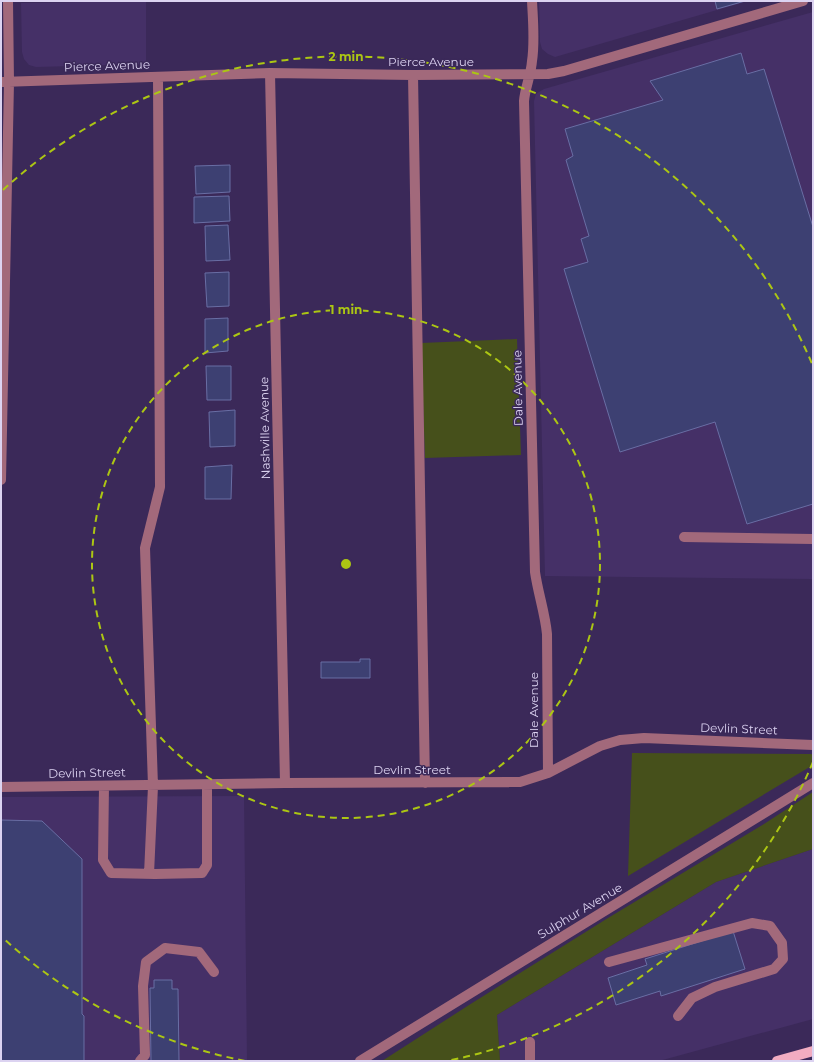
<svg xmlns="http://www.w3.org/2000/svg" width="814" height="1062" font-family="Montserrat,sans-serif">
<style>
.built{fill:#453067}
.green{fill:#46501b}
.building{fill:#3d4072;stroke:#696ea4}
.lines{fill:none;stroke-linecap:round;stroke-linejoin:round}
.minor{stroke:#a2697b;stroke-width:10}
.major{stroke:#f2acc1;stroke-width:10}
.ring{fill:none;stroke:#acc613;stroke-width:2;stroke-dasharray:7 5}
.labels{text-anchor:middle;stroke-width:3;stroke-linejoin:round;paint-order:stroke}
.street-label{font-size:12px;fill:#dcd3f1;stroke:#3b2959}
.centre{fill:#acc613;stroke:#3b2959;stroke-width:2}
.ring-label{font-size:12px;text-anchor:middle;font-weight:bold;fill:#acc613;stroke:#3b2959;stroke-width:3;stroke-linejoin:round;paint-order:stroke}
</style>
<rect width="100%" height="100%" fill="#3b2959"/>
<path class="built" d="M146,1v63l-110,3 -7,-2 -5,-6 -2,-7 -1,-49z
M539,1h209l-193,56 -7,-3 -6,-5 -2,-7z
M813,12v567l-268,-3 -11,-475 2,-7 8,-5z
M244,796l3,265h-246v-264z
M813,849v170l-154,42h-159l-3,-46 219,-133z"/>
<path class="green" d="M517,339l4,116 -96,3 -4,-115z
M632,753l179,1 2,1v10l-185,111z
M813,792v57l-97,33 -219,133 3,46h-118l87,-56 139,-87 156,-94z"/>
<path class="building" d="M715,1h30l-28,8z
M741,53l6,21 17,-5 49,158v277l-66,20 -32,-102 -95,30 -56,-183 24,-7 -7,-23 8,-3 -23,-76 7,-4 -8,-27 98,-29 -13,-19z
M230,165v27l-34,2 -1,-28z
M229,196l1,25 -36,2v-26z
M228,225l2,35 -24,1 -1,-35z
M229,272v34l-22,1 -2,-34z
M228,318v33l-23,2v-34z
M206,366h25v34h-24z
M235,410v36l-25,1 -1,-35z
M232,465l-1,34h-26v-32z
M360,659h10v19h-49v-16h39z
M1,820l41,1 40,38v155l2,2v45h-83z
M733,931l12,38 -84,27 -1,-5 -44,14 -8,-27 39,-13 -2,-6z
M154,980h18v9h6l1,72h-28l-1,-73h4z"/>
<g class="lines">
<path class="minor" d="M532,1c1,20 3,41 0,60 -1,14 -7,27 -8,40l11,471c3,21 10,41 12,62l1,139
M270,73l15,710
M413,75l12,708
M1,82l269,-9 143,2 135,-1 16,-3 239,-70
M1,480l8,-398 -1,-81
M684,537l129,2
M104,786l-1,74 8,13 44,1 47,-1 5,-8v-80
M1,787l284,-4 235,-1 28,-9 52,-27 20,-6 24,-2 169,7
M149,874l4,-88 -8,-238 15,-61 -2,-410
M609,962l143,-39 18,3 12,17 1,16 -9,10 -59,18 -23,11 -14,18
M530,1042v19
M140,1061l5,-6 -2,-69 3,-24 19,-14 34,4 15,20
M360,1061l453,-278"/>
<path class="major" d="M777,1061l36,-10"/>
</g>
<g class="ring">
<circle cx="346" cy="564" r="254"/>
<path d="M813 762A507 507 0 0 1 447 1061M245 1061A507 507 0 0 1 3 938M3 190A507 507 0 0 1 813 366"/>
</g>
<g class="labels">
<g class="street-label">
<text x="431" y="66">Pierce Avenue</text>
<text transform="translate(107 66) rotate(-2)" y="4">Pierce Avenue</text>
<text transform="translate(518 388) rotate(-91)" y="4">Dale Avenue</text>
<text transform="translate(265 428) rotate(-91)" y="4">Nashville Avenue</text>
<text transform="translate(534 710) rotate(-90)" y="4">Dale Avenue</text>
<text transform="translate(739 729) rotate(2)" y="4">Devlin Street</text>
<text x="412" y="774">Devlin Street</text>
<text transform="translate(87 773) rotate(-1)" y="4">Devlin Street</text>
<text transform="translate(580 911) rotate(-31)" y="4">Sulphur Avenue</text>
</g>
</g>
<circle cx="346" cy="564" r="6" class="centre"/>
<g class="ring-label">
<text x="346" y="61">2 min</text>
<text x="346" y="314">1 min</text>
</g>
<rect width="814" height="1062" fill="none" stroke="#dcd3f1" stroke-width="4"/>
</svg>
